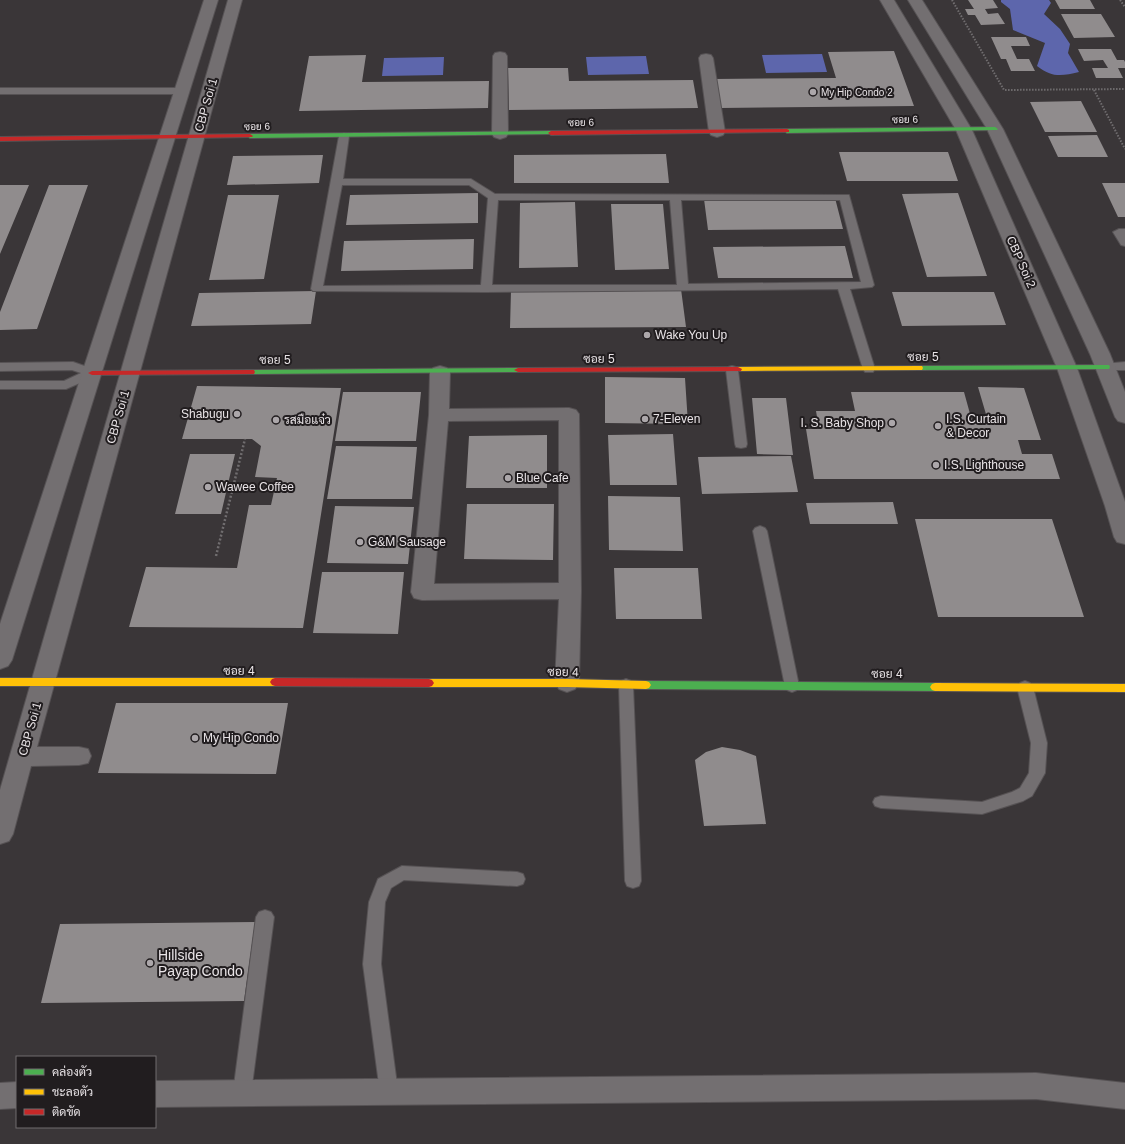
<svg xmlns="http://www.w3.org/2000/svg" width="1125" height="1144" font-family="Helvetica,Sarabun,sans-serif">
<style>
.water{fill:#5d66ac}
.building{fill:#908c8d}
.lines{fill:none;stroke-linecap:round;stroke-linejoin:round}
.lane-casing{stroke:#565254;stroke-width:2}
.street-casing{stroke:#565254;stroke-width:2}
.fast-casing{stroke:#565254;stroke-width:2}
.slow-casing{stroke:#565254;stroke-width:2}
.jam-casing{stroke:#565254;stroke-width:2}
.path-far1{stroke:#706d6f;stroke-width:2;stroke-dasharray:1.5 1.5;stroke-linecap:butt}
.path{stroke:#706d6f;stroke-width:2.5;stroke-dasharray:2 2;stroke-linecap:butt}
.lane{fill:#736f71;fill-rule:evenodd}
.street{fill:#736f71;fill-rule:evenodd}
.fast{fill:#4caf50;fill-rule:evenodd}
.slow{fill:#ffc107;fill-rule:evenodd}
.jam{fill:#c62828;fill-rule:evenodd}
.poi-dot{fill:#aca7aa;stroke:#211d1f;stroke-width:1.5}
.labels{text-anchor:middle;stroke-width:4;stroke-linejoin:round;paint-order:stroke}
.far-poi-label{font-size:10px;fill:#e9e4e7;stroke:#211d1f;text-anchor:start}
.far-street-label{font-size:10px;fill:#e9e4e7;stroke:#211d1f}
.street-label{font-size:12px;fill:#e9e4e7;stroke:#211d1f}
.poi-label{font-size:12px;fill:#e9e4e7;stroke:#211d1f;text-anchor:start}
.near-poi-label{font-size:14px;fill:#e9e4e7;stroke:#211d1f;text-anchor:start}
</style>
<rect width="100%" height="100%" fill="#3a3638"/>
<path class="water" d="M1001,0h48l2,3 -7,11 16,15 10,15 -2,9 11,19c-17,4 -27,6 -42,-6l8,-23 -32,-13 -3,-21 -9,-7z
M822,54l5,18 -61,1 -4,-18z
M646,56l3,18 -61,1 -2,-18z
M444,57l-1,18 -61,1 2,-18z"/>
<path class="building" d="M968,0h25l5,8 -13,1 3,5 10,-1 7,11 -24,1 -6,-10h-7l-3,-6h9z
M1055,0h35l5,9h-35z
M1061,14h40l14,23 -41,1z
M991,37h35l4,9h-19l6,13h12l6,12h-24l-5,-12h-5z
M1078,49h33l6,11h7l1,2v6h-7l5,10h-27l-4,-10h16l-5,-8 -19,1z
M894,51l20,55 -194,2 -6,-29 122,-1 -8,-26z
M366,55l-4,27 127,-1 -1,27 -189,3 10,-55z
M508,68h60l1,13 124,-1 5,28 -189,2z
M1081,101l16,31h-52l-15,-30z
M1097,135l11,22h-50l-10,-21z
M839,152h109l10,29h-111z
M666,154l3,29h-155v-28z
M323,155l-4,28 -92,2 6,-29z
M1102,183h23v34h-7z
M0,185h29l-29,69z
M49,185h39l-51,144 -37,1v-18z
M478,193v30l-132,2 4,-30z
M958,193l29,83 -60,1 -25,-83z
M228,195h51l-15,84 -55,1z
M835,198l8,31 -135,1 -4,-31z
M575,202l3,65 -59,1 1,-65z
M611,204h52l6,65 -54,1z
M474,239l-1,30 -132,2 3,-30z
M845,246l8,32h-135l-5,-31z
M681,289l5,38 -176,1 1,-38z
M316,291l-5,33 -120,2 8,-33z
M892,292h102l12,33 -104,1z
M605,377l80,1 3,46 -83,-1z
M197,386l144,2 -38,240 -174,-1 17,-60 91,1 12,-63h22l6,-27 -22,-1 6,-31 -9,-7h-70z
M978,387l46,1 17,52h-23l4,14h30l8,25h-246l-8,-50h13l-3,-18h39l-4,-19h113l8,29h16z
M343,392h78l-5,49h-81z
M752,398h34l7,57 -36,-1z
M673,434l4,51h-67l-2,-50z
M547,435v53h-81l3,-52z
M336,446l81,1 -5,52h-85z
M190,454h45l-14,60h-46z
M791,456l7,36 -96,2 -4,-37z
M608,496l72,1 3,54 -74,-1z
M893,502l5,22h-88l-4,-21z
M467,504h87l-1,56 -89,-1z
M335,506l79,1 -6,57 -81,-1z
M915,519h137l32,98h-146z
M614,568h84l4,51h-86z
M322,572h82l-6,62 -85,-1z
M116,703h172l-12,71 -178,-1z
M722,747l18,3 16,6 10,68 -62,2 -9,-66 11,-8z
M255,922l-11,79 -203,2 19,-79z"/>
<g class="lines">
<g class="lane-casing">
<path id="lane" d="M0,88h182l5,3 -5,3h-182z
M344,133l5,3 -6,43h128l24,15 354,1 25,90 -2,2 -22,2 25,80 -2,3h-8l-2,-3 -25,-80 -352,3 -173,-1 -2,-2 28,-153zM342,185h127l19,13 -7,87 -158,1zM498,200h172l7,85h-185zM681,200h159l21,82 -173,2z
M1119,229h6v17l-4,-1 -8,-13z
M73,362l23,8 2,3 -2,3 -30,13h-66v-8h64l17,-8 -9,-3 -72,1v-8z
M1125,362v8h-23l-2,-3 2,-3z
M732,366l4,1 2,3 9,74 -1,3 -5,1 -5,-1 -1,-3 -9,-74 2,-3z
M760,526l5,2 2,3 32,155 -2,4 -5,2 -5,-2 -2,-4 -32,-155 2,-3z
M626,679l5,2 2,4 8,196 -2,5 -6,2 -6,-2 -2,-5 -6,-196 2,-4z
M1025,681l5,2 3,4 14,56 -2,30 -13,23 -9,5 -41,13 -101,-6 -6,-2 -2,-4 2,-4 6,-2 101,6 30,-10 8,-4 9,-15 2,-30 -14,-56 3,-4z
M402,866l115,6 6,2 2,5 -2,5 -6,2 -113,-6 -13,8 -6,14 -4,62 17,128 -2,6 -7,3 -7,-3 -2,-6 -17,-128 6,-62 9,-23z
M265,910l6,2 3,5 -23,176 -2,6 -7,3 -7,-3 -2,-6 23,-176 3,-5z"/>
</g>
<g class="street-casing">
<path id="street" d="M204,0h14l-206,660 -4,6 -8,3v-45z
M228,0h14l-205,747h42l9,2 3,7 -3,7 -9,2 -48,1 -18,68 -4,7 -9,3v-54z
M880,0h14l78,130 105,238 48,134v42l-8,-2 -3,-5 -9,-31 -48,-138 -101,-238z
M908,0h14l81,129 107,225 15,38v31l-7,-2 -3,-4 -25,-63 -103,-225z
M500,52l5,1 2,3 1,78 -2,3 -6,2 -6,-2 -2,-3 1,-78 2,-3z
M706,54l5,1 2,3 12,74 -2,3 -6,2 -6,-2 -2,-3 -10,-74 2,-3z
M440,366l7,2 3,4 -1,37 120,-1 7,2 3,4 2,177 -2,92 -4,6 -8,3 -8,-3 -4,-6 4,-84 -137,1 -8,-2 -3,-6 18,-177 1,-43 3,-4zM559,420v163l-125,1 14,-163z
M1036,1073l89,10v26l-89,-10 -881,8v-26z
M17,1082v26l-17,1v-26z"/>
</g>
<g class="fast-casing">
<path id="fast" d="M995,127l3,2 -1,1 -210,3 -3,-2 3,-2z
M551,131l2,1v2l-303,4 -3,-2 3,-2z
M1106,365h3l1,2 -1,2 -190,1 -4,-2 4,-2z
M518,368h3l1,2 -1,2 -270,2 -4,-2 4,-2z
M646,681l289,2 3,1 2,3 -2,3 -3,1 -289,-2 -3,-1 -2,-3 2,-3z"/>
</g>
<g class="slow-casing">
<path id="slow" d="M919,366h3l1,2 -1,2 -184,1 -4,-2 4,-2z
M0,678h275l3,1 2,3 -2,3 -3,1h-275z
M429,679h138l79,2 3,1 2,3 -2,3 -3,1 -79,-2h-138l-3,-1 -2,-3 2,-3z
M935,683l190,1v8l-190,-1 -3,-1 -2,-3 2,-3z"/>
</g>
<g class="jam-casing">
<path id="jam" d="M787,129l2,1v2l-238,3 -3,-2 3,-2z
M250,134l3,2 -1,1 -252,4v-4z
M738,367l4,2 -1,2 -223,1 -4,-2 4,-2z
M251,370h3l1,2 -1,2 -162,1 -4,-2 4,-2z
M275,678l154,1 3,1 2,3 -2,3 -3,1 -154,-1 -3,-1 -2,-3 2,-3z"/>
</g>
<path class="path-far1" d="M952,0l52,90 121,-1
M1120,0l5,7
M1094,90l31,59"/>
<path class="path" d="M216,556l29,-117"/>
<use href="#lane" class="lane"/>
<use href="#street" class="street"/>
<use href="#fast" class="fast"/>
<use href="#slow" class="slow"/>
<use href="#jam" class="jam"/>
</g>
<g class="poi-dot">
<circle cx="813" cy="92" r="4"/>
<circle cx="647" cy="335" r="4"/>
<circle cx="237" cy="414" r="4"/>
<circle cx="645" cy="419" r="4"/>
<circle cx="276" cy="420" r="4"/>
<circle cx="892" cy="423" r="4"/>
<circle cx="938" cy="426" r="4"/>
<circle cx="936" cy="465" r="4"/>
<circle cx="508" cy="478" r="4"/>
<circle cx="208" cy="487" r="4"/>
<circle cx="360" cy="542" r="4"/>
<circle cx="195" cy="738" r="4"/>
<circle cx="150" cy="963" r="4"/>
</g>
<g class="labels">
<g class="far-poi-label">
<text x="821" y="96">My Hip Condo 2</text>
</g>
<g class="far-street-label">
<text transform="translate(905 119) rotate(-1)" y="4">ซอย 6</text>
<text transform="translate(581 122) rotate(-1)" y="4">ซอย 6</text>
<text transform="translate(257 126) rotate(-1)" y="4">ซอย 6</text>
</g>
<g class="street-label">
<text transform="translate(206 105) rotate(-74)" y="4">CBP Soi 1</text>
<text transform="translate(1021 262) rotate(66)" y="4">CBP Soi 2</text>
<text x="923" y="361">ซอย 5</text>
<text x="599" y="363">ซอย 5</text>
<text x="275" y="364">ซอย 5</text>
<text transform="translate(118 417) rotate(-74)" y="4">CBP Soi 1</text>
<text x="239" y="675">ซอย 4</text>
<text transform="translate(563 672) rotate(1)" y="4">ซอย 4</text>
<text x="887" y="678">ซอย 4</text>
<text transform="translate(30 729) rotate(-74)" y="4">CBP Soi 1</text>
</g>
<g class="poi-label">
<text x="655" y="339">Wake You Up</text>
<text x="229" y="418" text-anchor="end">Shabugu</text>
<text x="653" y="423">7-Eleven</text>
<text x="946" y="423">I.S. Curtain<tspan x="946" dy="14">&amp; Decor</tspan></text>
<text x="284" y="424">รสมือแจ๋ว</text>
<text x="884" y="427" text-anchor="end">I. S. Baby Shop</text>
<text x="944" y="469">I.S. Lighthouse</text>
<text x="516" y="482">Blue Cafe</text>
<text x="216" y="491">Wawee Coffee</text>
<text x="368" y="546">G&amp;M Sausage</text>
<text x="203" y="742">My Hip Condo</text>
</g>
<g class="near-poi-label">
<text x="158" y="960">Hillside<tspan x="158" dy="16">Payap Condo</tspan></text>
</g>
</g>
<rect x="16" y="1056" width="140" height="72" fill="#211d1f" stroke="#716d6f"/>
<rect x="24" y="1069" width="20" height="6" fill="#4caf50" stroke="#716d6f"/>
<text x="52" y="1076" font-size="12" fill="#e9e4e7">คล่องตัว</text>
<rect x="24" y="1089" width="20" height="6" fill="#ffc107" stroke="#716d6f"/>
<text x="52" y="1096" font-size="12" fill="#e9e4e7">ชะลอตัว</text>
<rect x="24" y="1109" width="20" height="6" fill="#c62828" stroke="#716d6f"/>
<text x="52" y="1116" font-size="12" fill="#e9e4e7">ติดขัด</text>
</svg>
